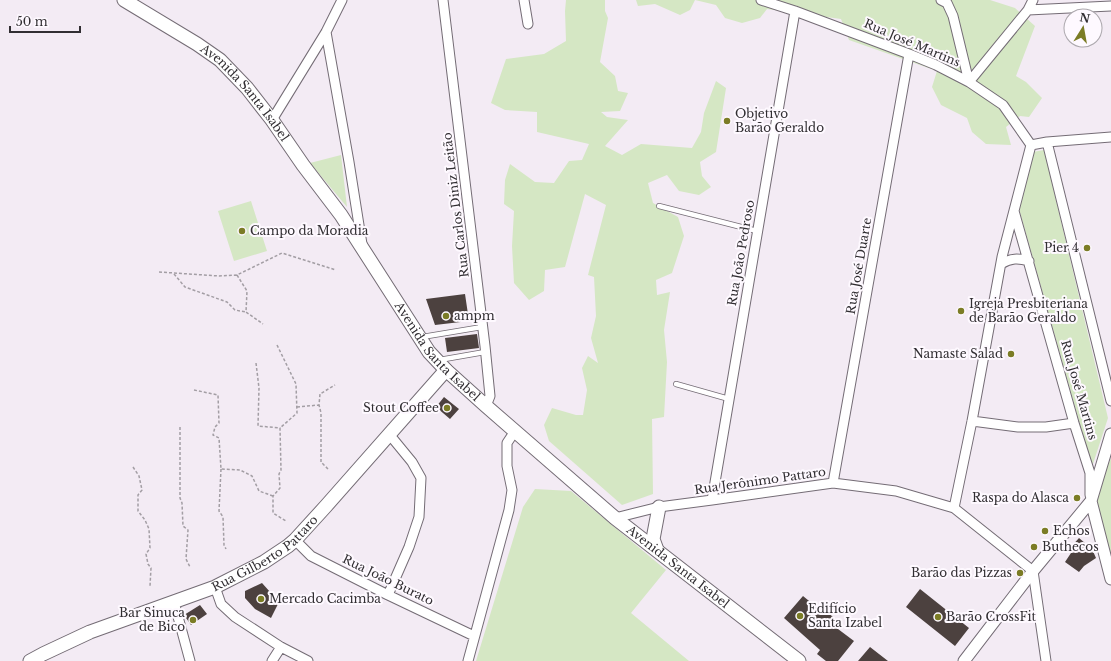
<svg xmlns="http://www.w3.org/2000/svg" width="1111" height="661" font-family="'Libre Baskerville',serif">
<style>
.green{fill:#d5e7c4}
.building{fill:#4c413f}
.lines{fill:none;stroke-linecap:round;stroke-linejoin:round}
.service-casing{stroke:#746c75;stroke-width:6}
.minor-casing{stroke:#746c75;stroke-width:11}
.tertiary-casing{stroke:#746c75;stroke-width:13}
.secondary-casing{stroke:#746c75;stroke-width:15}
.path{stroke:#a39ea4;stroke-width:1.5;stroke-dasharray:3 2;stroke-linecap:butt}
.service{stroke:#fff;stroke-width:4.5}
.minor{stroke:#fff;stroke-width:9}
.tertiary{stroke:#fff;stroke-width:11}
.secondary{stroke:#fff;stroke-width:13}
.poi-dot{fill:#7b7c25;stroke:#fef9ff;stroke-width:1.5}
.labels{text-anchor:middle;stroke-width:4;stroke-linejoin:round;paint-order:stroke}
.street-label{font-size:12px;fill:#312e32;stroke:#fef9ff}
.poi-label{font-size:12px;fill:#312e32;stroke:#fef9ff;text-anchor:start}
</style>
<rect width="100%" height="100%" fill="#f3ebf4"/>
<path class="green" d="M566,0h39v11l3,7 -8,44 15,14 3,15 10,2 -8,18 -19,1 6,5 21,3 -23,26 17,9 19,-11 51,4 9,-16 3,-19 12,-32 10,7 -10,64 -16,10 2,14 9,11 -12,8 -20,-4 -12,-16 -19,8 5,20 25,14 6,19 -12,37 -16,7 1,15 13,-3 -6,38 3,32 -3,55 -12,2 1,75 -31,11 -73,-64 -5,-16 8,-17 24,7h7l4,-25 -5,-22 6,-12 10,7 -7,-25 5,-22 -2,-39 -6,-2 18,-70 -21,-11 -20,73 -20,3 -1,21 -15,9 -15,-17 -2,-37 2,-35 -10,-7 1,-24 5,-16 25,18 19,1 15,-22 13,-1 7,-16 -52,-12v-20l-32,-2 -14,-7 15,-44 38,-5 22,-13 -1,-30z
M636,0h354l25,8 20,18 -19,50 10,6 16,16 -13,19 -9,-1 -14,11 5,18 -25,-1 -14,-12 -5,-14 -26,-13 -9,-18 5,-16 -88,-31 -8,-21 -74,-10 -7,9 -18,5 -17,-5 -9,-13 -21,-5 -5,10 -10,5 -25,-11 -17,2z
M1044,150l64,268 -16,49 -73,-258 14,-57z
M341,155l6,52 -37,-44z
M251,201l16,50 -33,10 -16,-50z
M1111,458v113l-18,-70z
M535,489l36,2 95,79 -35,43 58,48h-213l47,-154z"/>
<path class="building" d="M465,294l4,27 -34,4 -9,-26z
M477,334l2,14 -32,4 -2,-14z
M444,397l15,12 -9,10 -14,-12z
M1079,538l13,11 4,9 -12,8 -5,6 -14,-10 8,-12 -3,-2z
M262,583l17,19 -8,16 -16,-9 -10,-11v-7z
M920,589l49,39 -14,18 -49,-39z
M803,596l17,14 2,-2 16,13 -4,5 20,15 -16,20h-12l-9,-7 3,-4 -36,-32z
M200,605l7,9 -16,11 -7,-10z
M870,647l18,14h-30z"/>
<g class="lines">
<g class="service-casing">
<path id="service" d="M659,206l98,25
M422,337l60,-10
M439,360l46,-8
M676,384l53,15"/>
</g>
<g class="minor-casing">
<path id="minor" d="M443,0l42,346 5,50 -4,10
M524,0l4,24
M761,0l34,11 114,43 27,11 33,17 34,23 28,40
M941,0l6,3 6,13 16,66
M1028,10l83,-4
M326,32l23,130 13,82
M969,82l59,-72 5,-10
M272,120l54,-88 16,-32
M1047,142l64,259
M1031,145l16,-3 64,-5
M1014,211l60,212 16,50v22
M1001,264c10,-6 17,-6 28,-3
M972,421l46,6h28l28,-4
M833,483l76,-429
M712,500l83,-489
M954,508l18,-87 30,-164 29,-112
M615,518l44,-11 53,-7 121,-17 63,8 58,17 79,63 13,90
M295,540l16,16 77,39 86,41
M215,587l6,17 14,13 46,30 27,14
M388,595l21,-48 10,-30 2,-39 -9,-16 -23,-28
M174,602l16,59
M272,661l9,-14
M468,661l41,-151 3,-20 -5,-24v-23l8,-12"/>
</g>
<g class="tertiary-casing">
<path id="tertiary" d="M1091,501l20,78
M964,661l69,-90 58,-70 20,-67"/>
</g>
<g class="secondary-casing">
<g id="secondary">
<path id="s1" d="M124,0l73,44 23,16 27,28 25,32 31,45 38,50 88,137 17,18 40,36 129,112 184,143"/>
<path d="M657,550l-4,-11 6,-32"/>
<path id="s2" d="M30,661l13,-7 47,-22 125,-45 49,-25 24,-16 7,-6 31,-34 120,-136"/>
</g>
</g>
<path class="path" d="M159,272l60,4 18,-1 45,-22 54,17
M174,274l11,13 42,15 8,8 11,2
M237,275l10,16 -1,21 17,12
M277,345l19,39 1,29 -17,15
M256,363l3,25 -1,38 22,2 1,42 -2,4 1,14 -7,8v17l13,8
M194,390l24,5 1,28 -4,4 -2,8 6,3 2,31 19,1 12,6 7,15 14,5
M297,407l22,-2
M180,427v71l2,5 1,23 5,4 -2,29 4,8
M133,467l6,9 3,14 -4,5v16l7,9 4,9 1,19 -4,6 2,10 3,4 -1,18
M221,469l-2,42 4,6 1,28 2,4
M328,469l-7,-7v-49l-2,-8 1,-11 15,-9"/>
<use href="#service" class="service"/>
<use href="#minor" class="minor"/>
<use href="#tertiary" class="tertiary"/>
<use href="#secondary" class="secondary"/>
</g>
<g class="poi-dot">
<circle cx="727" cy="121" r="4"/>
<circle cx="242" cy="231" r="4"/>
<circle cx="1087" cy="248" r="4"/>
<circle cx="961" cy="311" r="4"/>
<circle cx="446" cy="316" r="4"/>
<circle cx="1011" cy="354" r="4"/>
<circle cx="447" cy="408" r="4"/>
<circle cx="1077" cy="498" r="4"/>
<circle cx="1045" cy="531" r="4"/>
<circle cx="1034" cy="547" r="4"/>
<circle cx="1020" cy="573" r="4"/>
<circle cx="261" cy="599" r="4"/>
<circle cx="800" cy="616" r="4"/>
<circle cx="938" cy="617" r="4"/>
<circle cx="193" cy="620" r="4"/>
</g>
<g class="labels">
<g class="street-label">
<text transform="translate(912 43) rotate(23)" y="4">Rua José Martins</text>
<text dy="4" stroke="none"><textPath href="#s1" startOffset="154">Avenida Santa Isabel</textPath></text>
<text transform="translate(456 205) rotate(-97)" y="4">Rua Carlos Diniz Leitão</text>
<text transform="translate(741 253) rotate(-80)" y="4">Rua João Pedroso</text>
<text transform="translate(859 266) rotate(-80)" y="4">Rua José Duarte</text>
<text dy="4" stroke="none"><textPath href="#s1" startOffset="478">Avenida Santa Isabel</textPath></text>
<text transform="translate(1079 390) rotate(74)" y="4">Rua José Martins</text>
<text transform="translate(760 481) rotate(-8)" y="4">Rua Jerônimo Pattaro</text>
<text dy="4" stroke="none"><textPath href="#s2" startOffset="260">Rua Gilberto Pattaro</textPath></text>
<text dy="4" stroke="none"><textPath href="#s1" startOffset="802">Avenida Santa Isabel</textPath></text>
<text transform="translate(388 580) rotate(26)" y="4">Rua João Burato</text>
</g>
<g class="poi-label">
<text x="735" y="118">Objetivo<tspan x="735" dy="14">Barão Geraldo</tspan></text>
<text x="250" y="235">Campo da Moradia</text>
<text x="1079" y="252" text-anchor="end">Pier 4</text>
<text x="969" y="308">Igreja Presbiteriana<tspan x="969" dy="14">de Barão Geraldo</tspan></text>
<text x="454" y="320">ampm</text>
<text x="1003" y="358" text-anchor="end">Namaste Salad</text>
<text x="439" y="412" text-anchor="end">Stout Coffee</text>
<text x="1069" y="502" text-anchor="end">Raspa do Alasca</text>
<text x="1053" y="535">Echos</text>
<text x="1042" y="551">Buthecos</text>
<text x="1012" y="577" text-anchor="end">Barão das Pizzas</text>
<text x="269" y="603">Mercado Cacimba</text>
<text x="808" y="613">Edifício<tspan x="808" dy="14">Santa Izabel</tspan></text>
<text x="185" y="617" text-anchor="end">Bar Sinuca<tspan x="185" dy="14">de Bico</tspan></text>
<text x="946" y="621">Barão CrossFit</text>
</g>
</g>
<g transform="translate(1083 28) rotate(11)"><circle r="19" fill="#fef9ff" stroke="#aca8ad"/>
<path d="M0-3L7 15L0 10L-7 15Z" fill="#7b7c25"/>
<text y="-6" font-size="11" font-weight="bold" text-anchor="middle" fill="#312e32">N</text>
</g>
<path d="M10 26v6h70v-6" fill="none" stroke="#312e32" stroke-width="2"/>
<text x="16" y="26" font-size="12" fill="#312e32" stroke="#fef9ff" stroke-width="3" paint-order="stroke">50 m</text>
</svg>
